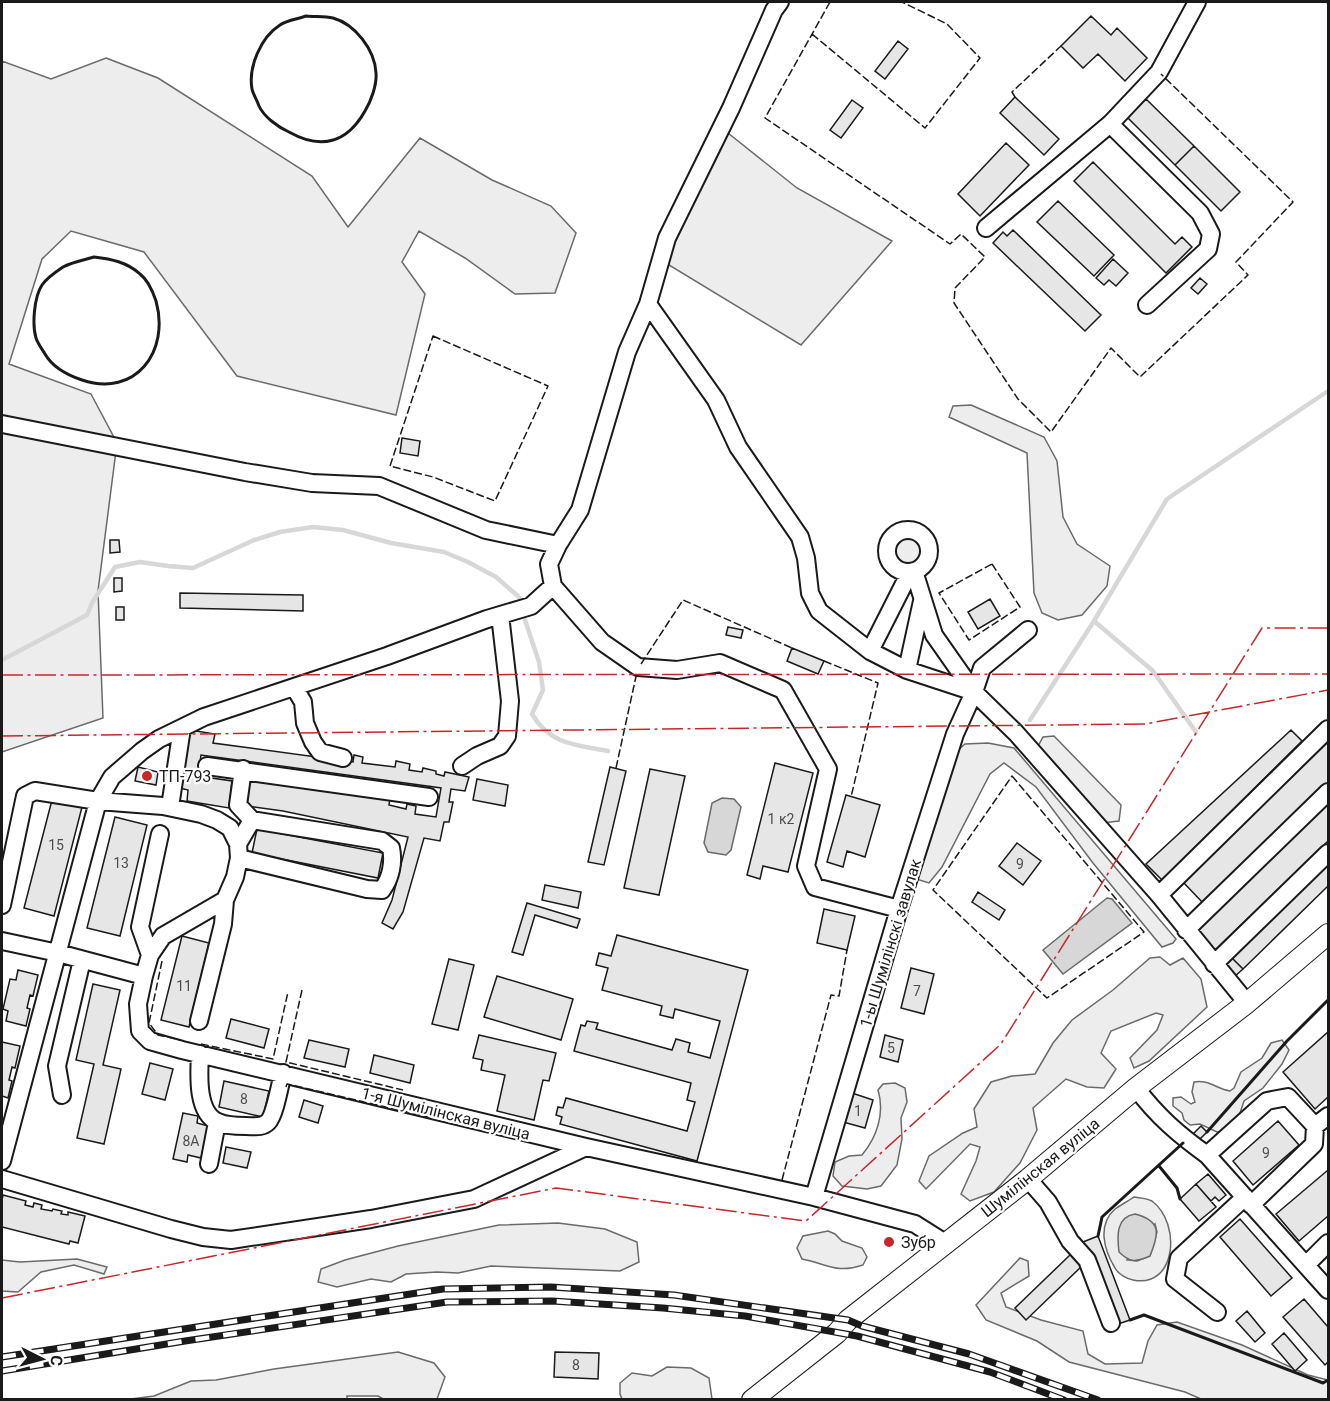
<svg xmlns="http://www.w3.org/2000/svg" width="1330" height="1401" font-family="Roboto,sans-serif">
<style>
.green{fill:#ededed;stroke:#6a6a6a;stroke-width:1.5;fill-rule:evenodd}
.water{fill:#d7d7d7;stroke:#6a6a6a;stroke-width:1.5}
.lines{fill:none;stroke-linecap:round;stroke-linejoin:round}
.stream{stroke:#d7d7d7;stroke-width:4.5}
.building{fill:#e6e6e6;stroke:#1a1a1a;stroke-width:1.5}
.minor-casing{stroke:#1a1a1a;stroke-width:20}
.major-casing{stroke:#1a1a1a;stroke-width:22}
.minor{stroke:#fff;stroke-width:16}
.major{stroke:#fff;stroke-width:20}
.rail-casing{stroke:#1a1a1a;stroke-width:7}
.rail{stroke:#fff;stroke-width:4.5;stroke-dasharray:14;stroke-linecap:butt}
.fence{stroke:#1a1a1a;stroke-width:1.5;stroke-dasharray:8 3;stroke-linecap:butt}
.wall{stroke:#1a1a1a;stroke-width:3}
.power{stroke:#c62828;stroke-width:1.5;stroke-dasharray:21 4.5 3 4.5;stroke-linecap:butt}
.poi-dot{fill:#c62828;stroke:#fff;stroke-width:2}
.labels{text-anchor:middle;stroke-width:4.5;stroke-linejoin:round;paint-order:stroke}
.number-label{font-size:14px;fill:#4d4d4d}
.poi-label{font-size:16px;fill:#1a1a1a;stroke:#fff;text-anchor:start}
.street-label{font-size:16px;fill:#1a1a1a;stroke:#fff}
</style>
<rect width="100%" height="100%" fill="#fff"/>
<path class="green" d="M106,58l52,20 154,98 36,51 72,-89 72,42 59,26 25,27 -21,60 -40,1 -50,-36 -46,-27 -17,31 23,32 -29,121 -159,-39 -93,-124 -73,-21 -29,28 -33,105 82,30 26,49 -19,148 5,127 -101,34v-691l49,18z
M728,133l69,55 95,53 -91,104 -137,-83z
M971,405l73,32 13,24 6,56 14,27 33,22 -3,20 -25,29 -24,5 -16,-7 -8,-20 -7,-140 -78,-36 4,-11z
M893 551a15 15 0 1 1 30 0a15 15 0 1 1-30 0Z
M1054,736l67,69 -2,16 -17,2 -65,-75 6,-11z
M988,743l26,5 162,191 -3,4 -11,4 -69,-84 -57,-76 -32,-24 -14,11 -48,93 -13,16 -16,-5 38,-122 14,-12z
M1160,957l10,8 13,-7 18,21 6,28 -58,54 -15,7 -4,-10 27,-28 6,-15 -7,-2 -45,18 -10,22 15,16 -12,19 -17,-1 -21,-8 -33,29 4,22 -17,33 -26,29 -24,9 -9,-7 15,-33 4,-14 -10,-3 -44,45 -7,-8 10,-25 34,-23 14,-6 -3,-18 17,-27 21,-6 23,-2 18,-31 19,-23 41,-30 37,-32z
M1282,1040l7,10 -7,14 -19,24 -19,13 -6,18 -13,12 -8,1 -17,-8 -10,1 -6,-5 -2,-7 -9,-7v-8l8,-1 10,7 4,-2 -3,-10 2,-10c14,-3 23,7 36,9l4,-3 7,-16 21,-14 9,-15z
M895,1083l10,5 2,14 -6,16 1,21 -5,26 -16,21 -14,3 -25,-3 -9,-10 2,-14 14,-6 13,-1c15,-18 23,-42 16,-65l5,-6z
M1134,1197c6,1 13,1 18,4 30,23 24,88 -19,79 -6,-1 -15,-6 -18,-12 -11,-18 -18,-43 0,-59 6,-4 13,-8 19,-12zM1155,1224l2,8 -7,24 -13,5 -10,-1z
M558,1223l47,6 32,13 2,20 -19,9 -129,-5 -33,7 -21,-1 -31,2 -15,8 -20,-3 -34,8 -19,-5 3,-13 24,-9 53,-14 101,-21z
M828,1231l7,3 7,7 20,7 5,9 -4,8c-27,9 -35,-1 -61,-6l-5,-11 6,-12z
M1020,1258l8,3 1,15 -28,17 5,14 35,13 42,11 5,23 17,10 37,-1 6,-22 9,-16 20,-3 65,23 66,30 20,5v19h-127l-16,-7 -116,-30 -32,-21 -51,-21 -10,-15z
M77,1259l30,8 -3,7 -30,-9 -33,7 -23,20 -16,-1v-31l18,2z
M398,1352l36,11 11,14 -8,22 -52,1 -7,-4h-31v4l-216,-1 23,-3 37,-15 25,-1 58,-11z
M667,1367l24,1 18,10 3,21h-90l-2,-5v-11l12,-10 20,3z"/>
<path class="water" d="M722,798l12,1 7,8 -10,43 -5,5 -18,-3 -4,-9 8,-40z
M1107,898l5,1 20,24 -69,51 -20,-24z
M1135,1214c27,7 24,20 15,42 -14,6 -20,7 -31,-4 -2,-16 -3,-35 16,-38z"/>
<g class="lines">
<path class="stream" d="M1328,2v1
M525,620l14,42 4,28 -11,24c18,31 45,31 76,37
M1094,621l59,50 43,61
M2,660l85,-45 5,-12 23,-36 25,-5 28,4 25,2 61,-28 26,-8 33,-5 30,3 48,13 53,9 24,10 28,15 23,20
M1030,720l64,-99 73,-122 161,-108"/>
</g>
<path class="building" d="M1091,16l20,19 6,-7 30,30 -22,23 -27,-27 -15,14 -22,-22z
M898,41l10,8 -23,30 -10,-8z
M1015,97l44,42 -15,16 -44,-42z
M1146,99l48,47 -19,19 -48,-48z
M852,100l11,8 -22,30 -11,-8z
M1006,143l23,22 -49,51 -22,-22z
M1194,146l46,46 -19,19 -46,-46z
M1093,162l82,82 7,-7 10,10 -26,26 -92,-92z
M1058,201l56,54 -20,21 -57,-54z
M1013,230l88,85 -16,16 -92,-88 10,-11 4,4z
M1113,259l15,14 -12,13 -7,-6 -5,5 -8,-7z
M1200,278l7,6 -9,10 -7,-6z
M402,438l18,3 -2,15 -18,-3z
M110,540h9l1,12 -10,1z
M114,578h8v13l-8,1z
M180,593l123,2v16l-123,-3z
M990,599l10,17 -22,13 -10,-17z
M116,607h8v13h-8z
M728,627l15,3 -2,8 -15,-3z
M792,648l32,13 -6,13 -31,-13z
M190,730l25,4 -2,9 140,19 1,-7 9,2 -1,6 33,4 1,-6 14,3 -1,6 13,2 1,-4 13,3v3l8,2 1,-4 24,5 -4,14 -14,-2 -2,13h4l-4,20h-5l-4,19 -16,-3 -21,74 -10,17 -11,-6 10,-23 16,-63 -125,-26 -36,-5 2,-27 141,19 -1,7 17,4 1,-5 9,2 -1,8 21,3 5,-29 -240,-33 -3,21 34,5 -3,27 -42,-7 1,-11 -8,-2z
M1291,730l11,11 -140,139 -16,-16z
M1328,742v41l-125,120 -20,-21z
M775,763l38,10 -25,99 -25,-6 -3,13 -13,-4z
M138,767l20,5 -2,13 -21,-4z
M610,767l16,4 -22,94 -16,-3z
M650,769l35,7 -26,119 -35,-7z
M477,779l31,6 -3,21 -32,-6z
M846,795l34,10 -15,52 -18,-6 -4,16 -16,-5z
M52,800l30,7 -28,109 -30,-8z
M1328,803v38l-115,111 -19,-20z
M115,817l32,8 -27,111 -33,-8z
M257,829l126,24 -5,25 -126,-25z
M1017,843l24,18 -18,24 -24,-19z
M1328,862v24l-85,83 -13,-13z
M545,885l36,7 -3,16 -36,-8z
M978,892l27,18 -6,10 -27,-18z
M527,903l53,16 -3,9 -42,-13 -12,40 -11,-3z
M824,909l31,7 -8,34 -30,-7z
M617,935l131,35 -51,191 -137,-37 2,-7 -6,-2 2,-8 5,1 3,-10 121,33 8,-29 -8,-2 4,-17 -117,-32 7,-26 4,1 2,-5 11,2 -2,6 76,21 4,-11 14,4 -2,9 22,6 10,-37 -45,-12 -2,9 -13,-3 2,-9 -60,-16 6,-22 -12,-3 3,-12 12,3z
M182,936l27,7 -20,84 -28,-7z
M1230,956l13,13 -9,8 -12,-13z
M449,959l25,6 -16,65 -26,-6z
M911,968l23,6 -10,40 -23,-6z
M18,970l20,5 -5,21 -3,-1 -3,13 3,1 -4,17 -20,-5 2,-10 -5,-2 7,-30 6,1z
M497,976l76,23 -12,41 -77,-23z
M93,984l27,6 -17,75 18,4 -17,75 -27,-6 17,-74 -18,-4z
M231,1019l38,10 -5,19 -38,-10z
M1328,1032v65l-13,12 -32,-37z
M479,1035l77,18 -7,28 -6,-1 -9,40 -37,-9 8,-36 -24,-5 2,-10 -10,-2z
M885,1035l18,5 -5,22 -18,-5z
M309,1040l40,9 -4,18 -41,-9z
M2,1042l18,4 -5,22 -3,-1 -3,13 3,1 -4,17 -6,-2z
M374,1055l40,10 -4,18 -40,-10z
M150,1063l23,6 -8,31 -23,-6z
M224,1081l45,10 -6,26 -44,-10z
M852,1093l21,7 -8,28 -22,-6z
M304,1100l19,6 -5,17 -19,-6z
M183,1113l15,3 -1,7 11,3 -7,32 -13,-3 -1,7 -14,-3z
M1278,1121l21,24 -46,40 -20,-24z
M1201,1126l6,6 -9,9 -6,-6z
M226,1147l25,5 -4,16 -24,-5z
M1328,1170v46l-29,25 -23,-27z
M1208,1174l18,21 -7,6 -4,-4 -4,4 -15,-17z
M1196,1184l20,23 -17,14 -19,-22z
M3,1195l23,6 -1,4 8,2 1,-4 8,2 -1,4 11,2 1,-2 9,2 -1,3 7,1v-3l17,4 -7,27 -8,-2 -1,3 -67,-17v-27z
M1240,1219l52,59 -21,18 -51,-59z
M1098,1236l32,84 -15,5 -32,-83z
M1071,1254l11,12 -56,54 -11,-12z
M1304,1299l24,28v35l-3,3 -42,-48z
M1247,1311l18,22 -10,9 -19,-21z
M1284,1333l23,27 -12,11 -23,-27z
M555,1352l44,1 -1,26 -44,-2z"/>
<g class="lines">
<g class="minor-casing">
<path id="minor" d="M1110,124l90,89 11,21 -3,15 -61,56
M986,228l124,-104 49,-52 38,-70
M648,304l68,96 22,47 62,90 6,21 4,35 9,18 51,40 37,19 67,22
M2,424l243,48 67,11 67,3 107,44 72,15 -9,19 4,22 49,56 36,25 39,3 43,-7 63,27 45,79 -22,97 9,21 84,22
M887 551a21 21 0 1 1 42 0a21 21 0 1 1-42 0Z
M558,545l22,-35 47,-158 21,-48 19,-66 64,-130 43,-98 6,-8
M914,571l20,64 40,57 42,41 143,162 88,108
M870,651l40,-79
M907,670l15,-69
M294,687l9,15 2,21 8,19 7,10 23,6
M207,766l222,31
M462,766l15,-10 23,-10 7,-10 3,-35 -10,-86
M243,769l-5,36 14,15
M170,807l12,-79
M238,844l14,-24 130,21 9,7c3,14 0,30 -9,42l-15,-1 -128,-31
M1159,895l169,-166
M2,905l23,-109 10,-5 63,10 65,5 38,8 16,6 13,8 8,16 1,14 -4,19 -10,23 -62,36 -13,19 -6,21
M1186,930l142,-138
M2,941l56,12 86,23 -6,28 2,27 10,10 32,9 404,97 228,50 101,27 30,19
M150,955l-10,-28 20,-93
M1214,964l114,-111
M199,1021l24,-97 2,-24
M200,1054c-1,19 -4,59 18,68 8,4 20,4 28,4 8,0 16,2 22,-4 7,-7 12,-38 15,-49
M1136,1088c21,28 43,47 71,67l121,135
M62,1095l-5,-29 25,-106
M1315,1126l13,-10
M1207,1155l60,-54 21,-4 27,29 -1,18 -63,61
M2,1161l96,-360 14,-24 30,-26 17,-12 45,-22 183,-61 100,-37 44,-13 22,-20
M209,1164l8,-42
M2,1179l169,50 32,8 28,3 140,-21 103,-20 112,-52
M1028,1179l20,23 22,39 17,19 24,63
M814,1197l85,-288 56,-175 19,-42 8,-24 46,-38
M1306,1265l22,-22
M1217,1312l-42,-33 4,-21 66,-61"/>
</g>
<g class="major-casing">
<path id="major" d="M752,1400l85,-67 11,-13 180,-141 108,-91 111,-85 81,-69"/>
</g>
<use href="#minor" class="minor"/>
<use href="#major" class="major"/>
<g class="rail-casing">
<path id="rail" d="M2,1357l441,-68 108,-2 123,8 174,25 14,6 107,28 129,46
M2,1371l183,-30 262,-39 105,-1 111,7 82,8 112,20 133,36 74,28"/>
</g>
<use href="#rail" class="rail"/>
<path class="fence" d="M830,2l-65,116 185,126 11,-10 24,23 -30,31 -1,15 64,96 33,33 60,-84 29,29 108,-102 -12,-13 57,-60 -132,-128
M812,34l113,94 55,-70 -33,-34 -45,-22
M1015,97l-3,-5 49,-46
M433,336l115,50 -53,115 -62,-24 -43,-11z
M992,564l28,43 -51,33 -30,-47z
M824,661l54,22 -27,114
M641,664l42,-64 109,48
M616,768l21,-96
M1012,776l132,156 -97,66 -114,-108z
M162,961l-13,62 9,12 23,5
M302,990l-16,72 117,28
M201,1044l72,15 15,-67
M286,1087l1,-3 146,34
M782,1180l49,-185 8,1 8,-46"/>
<path class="wall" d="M306,16c8,1 19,0 27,2 22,6 42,32 43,55 1,12 -5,28 -11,38 -18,32 -44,39 -76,21 -11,-5 -25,-15 -30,-26 -2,-6 -6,-12 -7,-17 -4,-22 9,-52 28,-64 7,-5 18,-6 26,-9z
M94,257c17,2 33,5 46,17 8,6 13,18 16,27 14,50 -20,97 -74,79 -15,-5 -29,-12 -37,-26 -3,-5 -7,-10 -9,-16 -4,-13 -2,-41 6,-53 4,-6 15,-14 21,-18 9,-5 21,-7 31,-10z
M1207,1132l80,-91 41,-41
M1159,1166l18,22 3,11
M1098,1236l4,-19 81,-74
M1130,1320l14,-5 179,68 5,-3"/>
<path class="power" d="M2,675l1326,-1
M2,736l1143,-12 183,-34
M2,1298l554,-110 250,33 195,-177 261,-416h66"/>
</g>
<g class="poi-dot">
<circle cx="147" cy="776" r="6"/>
<circle cx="889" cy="1242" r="6"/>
</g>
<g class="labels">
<g class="number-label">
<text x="781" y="824">1 к2</text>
<text x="56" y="850">15</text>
<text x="121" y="868">13</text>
<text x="1020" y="869">9</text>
<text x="184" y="991">11</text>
<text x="917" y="996">7</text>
<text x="891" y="1053">5</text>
<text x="244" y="1104">8</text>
<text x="858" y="1116">1</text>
<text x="191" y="1146">8А</text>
<text x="1266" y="1158">9</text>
<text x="576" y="1370">8</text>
</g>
<g class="poi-label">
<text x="159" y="782">ТП-793</text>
<text x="901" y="1248">Зубр</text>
</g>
<g class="street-label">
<text transform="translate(890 943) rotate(-73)" y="6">1-ы Шумілінскі завулак</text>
<text transform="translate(446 1113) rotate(14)" y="6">1-я Шумілінская вуліца</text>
<text transform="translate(1040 1167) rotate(-39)" y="6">Шумілінская вуліца</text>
</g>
</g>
<rect width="1330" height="1401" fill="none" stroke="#1a1a1a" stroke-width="6"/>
<g transform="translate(42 1359) rotate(96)" stroke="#ffffff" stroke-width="4.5" paint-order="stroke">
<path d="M0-4.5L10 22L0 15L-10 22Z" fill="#1a1a1a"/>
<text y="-9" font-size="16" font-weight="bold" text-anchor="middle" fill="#1a1a1a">С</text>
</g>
</svg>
